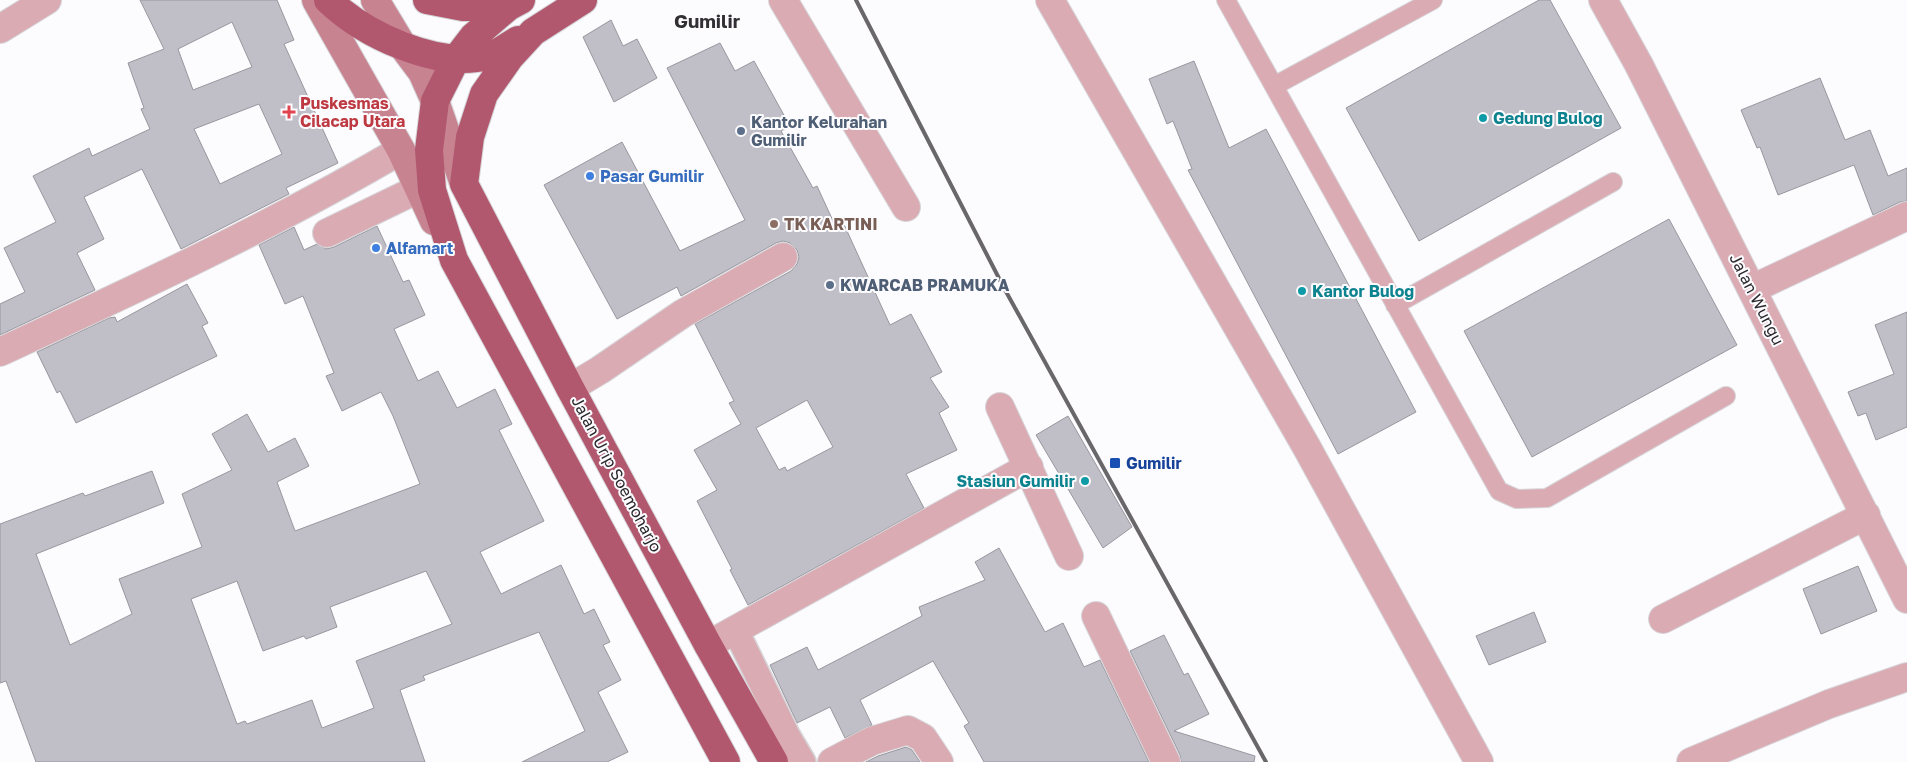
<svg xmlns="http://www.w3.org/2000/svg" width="1907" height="762" font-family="'Golos Text',sans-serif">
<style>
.building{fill:#c0bfc7;stroke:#98979f;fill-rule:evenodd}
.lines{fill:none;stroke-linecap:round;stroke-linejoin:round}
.service-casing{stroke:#d6d5d8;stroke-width:20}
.pedestrian-casing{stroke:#d6d5d8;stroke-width:28}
.minor-casing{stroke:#d6d5d8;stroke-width:30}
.secondary-casing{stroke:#d6d5d8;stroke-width:30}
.trunk-casing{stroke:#d6d5d8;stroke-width:30}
.service{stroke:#dbabb4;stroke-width:18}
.pedestrian{stroke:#dbabb4;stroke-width:25}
.minor{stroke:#dbabb4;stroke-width:28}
.secondary{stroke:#c88391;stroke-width:28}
.trunk{stroke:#b1586e;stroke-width:28}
.rail{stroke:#69676a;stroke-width:4}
.health-dot{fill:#e0444e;stroke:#fcfbfe;stroke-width:2}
.culture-dot{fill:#0f9aa8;stroke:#fcfbfe;stroke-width:2}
.service-dot{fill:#5c6f8a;stroke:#fcfbfe;stroke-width:2}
.shop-dot{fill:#3f7fe0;stroke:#fcfbfe;stroke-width:2}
.education-dot{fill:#8d6e63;stroke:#fcfbfe;stroke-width:2}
.transit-dot{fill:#1a4fb4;stroke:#fcfbfe;stroke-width:2}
.labels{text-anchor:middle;stroke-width:4;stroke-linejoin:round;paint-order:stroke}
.health-label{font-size:16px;font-weight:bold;fill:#be3a42;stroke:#fcfbfe;text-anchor:start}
.culture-label{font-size:16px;font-weight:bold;fill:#0d838f;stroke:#fcfbfe;text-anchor:start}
.service-label{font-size:16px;font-weight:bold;fill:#4e5e75;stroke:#fcfbfe;text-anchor:start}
.shop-label{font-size:16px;font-weight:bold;fill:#366cbe;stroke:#fcfbfe;text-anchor:start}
.education-label{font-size:16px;font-weight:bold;fill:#785e54;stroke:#fcfbfe;text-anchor:start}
.street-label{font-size:16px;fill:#2a282b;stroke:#fcfbfe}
.transit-label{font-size:16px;font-weight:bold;fill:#164399;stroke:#fcfbfe;text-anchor:start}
.quarter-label{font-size:19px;font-weight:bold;fill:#323035;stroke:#fcfbfe}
</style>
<rect width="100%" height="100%" fill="#fcfbfe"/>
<path class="building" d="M140,0h137l17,40 -10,4 54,119 -52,25 3,6 -108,55 -39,-80 -58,28 20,42 -27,14 18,37 -95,45v-31l25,-12 -21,-44 52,-26 -23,-46 56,-28 3,8 58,-27 -9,-20 3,-1 -16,-45 36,-14zM232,22l20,45 -59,23 -15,-41zM259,104l23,50 -62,30 -26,-55z
M1539,0h11l71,128 -202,113 -73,-133z
M611,20l12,26 14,-7 20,39 -43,24 -31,-65z
M720,43l15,28 19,-10 36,65 -9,5 32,57 4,-2 17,37 8,-3 48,105 21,-11 31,58 -12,6 19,29 -10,6 18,37 -51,24 18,34 -176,97 -18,-35 2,-1 -35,-68 20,-11 -23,-40 47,-26 -12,-21 5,-2 -39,-77 96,-53 6,-7 2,-7 -2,-7 -7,-7 -7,-2 -7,2 -95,53 -4,-9 -60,32 -73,-134 78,-43 58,109 65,-31 -78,-152zM807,400l26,47 -46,24 -2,-4 -6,3 -23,-42z
M1194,61l35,87 37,-19 150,283 -78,42 -150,-284 4,-1 -19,-48 -6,3 -18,-45z
M1820,78l25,62 25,-10 18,46 19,-8v33l-7,1 -27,13 -19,-50 -76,30 -18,-48 -3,1 -16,-38z
M1669,219l68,126 -205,112 -68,-126z
M377,226l26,56 6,-2 16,35 -31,14 24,52 20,-10 19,37 38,-19 17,35 -13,6 45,91 -64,31 21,42 60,-29 23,49 10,-5 16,33 -7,3 18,35 -23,12 30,60 -21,10h-85l63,-31 -46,-99 -116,44 2,4 -25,10 25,72h-389l-30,-81 -6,2v-159l83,-31 2,3 67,-25 12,32 -128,51 34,91 62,-31 -13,-35 83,-32 -20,-53 50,-24 -20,-36 35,-20 21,38 27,-14 14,28 -32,16 18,49 125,-47 -27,-68 -12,-24 -39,19 -16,-35 8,-3 -31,-77 -18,8 -26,-59 35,-18 10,23 13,-6 9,5 8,-2zM426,571l26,53 -96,37 18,47 -52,20 -10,-28 -65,24 -2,-3 -8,3 -46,-125 46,-18 26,70 41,-15 2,3 31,-12 -7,-20z
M187,284l21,39 -6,3 15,30 -141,67 -16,-32 -3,2 -20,-41 72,-34 6,-1 2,5z
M1907,312v115l-31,13 -10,-27 -8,3 -10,-24 46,-18 -19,-49z
M1068,416l64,111 -29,21 -67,-113z
M999,548l46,84 18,-9 21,44 16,-7 49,102h-165l-20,-36 5,-3 -36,-62 -73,39 12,25 -27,13 -15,-31 -33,16 -27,-58 37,-18 11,23 104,-54 -3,-9 66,-27 -10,-18z
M1858,566l19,45 -56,23 -18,-45z
M1534,612l12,30 -57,23 -13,-29z
M1164,635l20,40 4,-2 21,41 -35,17 81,25 -1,6h-73l-1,-7 -50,-104z
M906,747l6,3 8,12h-54l12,-6z"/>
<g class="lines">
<g class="service-casing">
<path id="service" d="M1226,0l273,491 18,8 30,-1 179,-102
M1274,86l159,-86
M1395,305l218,-123"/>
</g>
<g class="pedestrian-casing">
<path id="pedestrian" d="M736,631l51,104 16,27"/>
</g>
<g class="minor-casing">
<path id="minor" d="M783,0l123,207
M1050,0l256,446 173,316
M1603,0l36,65 268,534
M0,29l47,-29
M327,233l91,-44
M1752,289l155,-73
M0,352c136,-63 272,-126 401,-202
M570,388l30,-18 82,-56 101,-57
M1000,407l69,149
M1096,616l70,146
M1663,619l203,-104
M708,645l321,-178
M832,762l40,-21 36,-11 15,8 16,24
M1691,762l138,-58 78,-27"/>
</g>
<g class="secondary-casing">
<path id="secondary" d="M316,0l85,150 33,71
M375,0l29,48 18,24 13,29 29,83"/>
</g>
<g class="trunk-casing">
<path id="trunk" d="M328,0c37,35 109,69 160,56 10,-2 21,-11 30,-16
M427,0l36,7h45
M521,0l-13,7 -35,30 -17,22 -21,42 -6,49 3,40 22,70 272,502
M583,0l-50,32 -23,25 -26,37 -14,43 -6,47 106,204 138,257 66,117"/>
</g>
<use href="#service" class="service"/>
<use href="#pedestrian" class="pedestrian"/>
<use href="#minor" class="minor"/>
<use href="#secondary" class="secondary"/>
<use href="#trunk" class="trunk"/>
<path class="rail" d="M856,0l148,288 262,474"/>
</g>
<path class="health-dot" d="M286.5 104.5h5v5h5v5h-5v5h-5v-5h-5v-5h5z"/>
<g class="culture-dot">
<circle cx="1483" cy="118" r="5"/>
<circle cx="1302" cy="291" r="5"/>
<circle cx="1085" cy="481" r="5"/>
</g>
<g class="service-dot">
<circle cx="741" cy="131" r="5"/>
<circle cx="830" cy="285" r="5"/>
</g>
<g class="shop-dot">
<circle cx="590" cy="176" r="5"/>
<circle cx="376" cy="248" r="5"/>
</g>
<circle class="education-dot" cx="774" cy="224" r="5"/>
<rect class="transit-dot" x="1109" y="457" width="12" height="12" rx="2.5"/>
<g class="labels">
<g class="health-label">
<text x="300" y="109">Puskesmas<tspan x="300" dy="18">Cilacap Utara</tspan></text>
</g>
<g class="culture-label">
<text x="1493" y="124">Gedung Bulog</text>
<text x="1312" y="297">Kantor Bulog</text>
<text x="1075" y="487" text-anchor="end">Stasiun Gumilir</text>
</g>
<g class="service-label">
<text x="751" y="128">Kantor Kelurahan<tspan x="751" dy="18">Gumilir</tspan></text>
<text x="840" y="291">KWARCAB PRAMUKA</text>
</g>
<g class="shop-label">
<text x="600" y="182">Pasar Gumilir</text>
<text x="386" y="254">Alfamart</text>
</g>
<g class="education-label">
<text x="784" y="230">TK KARTINI</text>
</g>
<g class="street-label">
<text transform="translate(1757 299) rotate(63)" y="6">Jalan Wungu</text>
<text transform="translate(617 474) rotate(62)" y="6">Jalan Urip Soemoharjo</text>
</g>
<g class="transit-label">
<text x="1126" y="469">Gumilir</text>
</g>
<g class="quarter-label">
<text x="707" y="28">Gumilir</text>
</g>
</g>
</svg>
